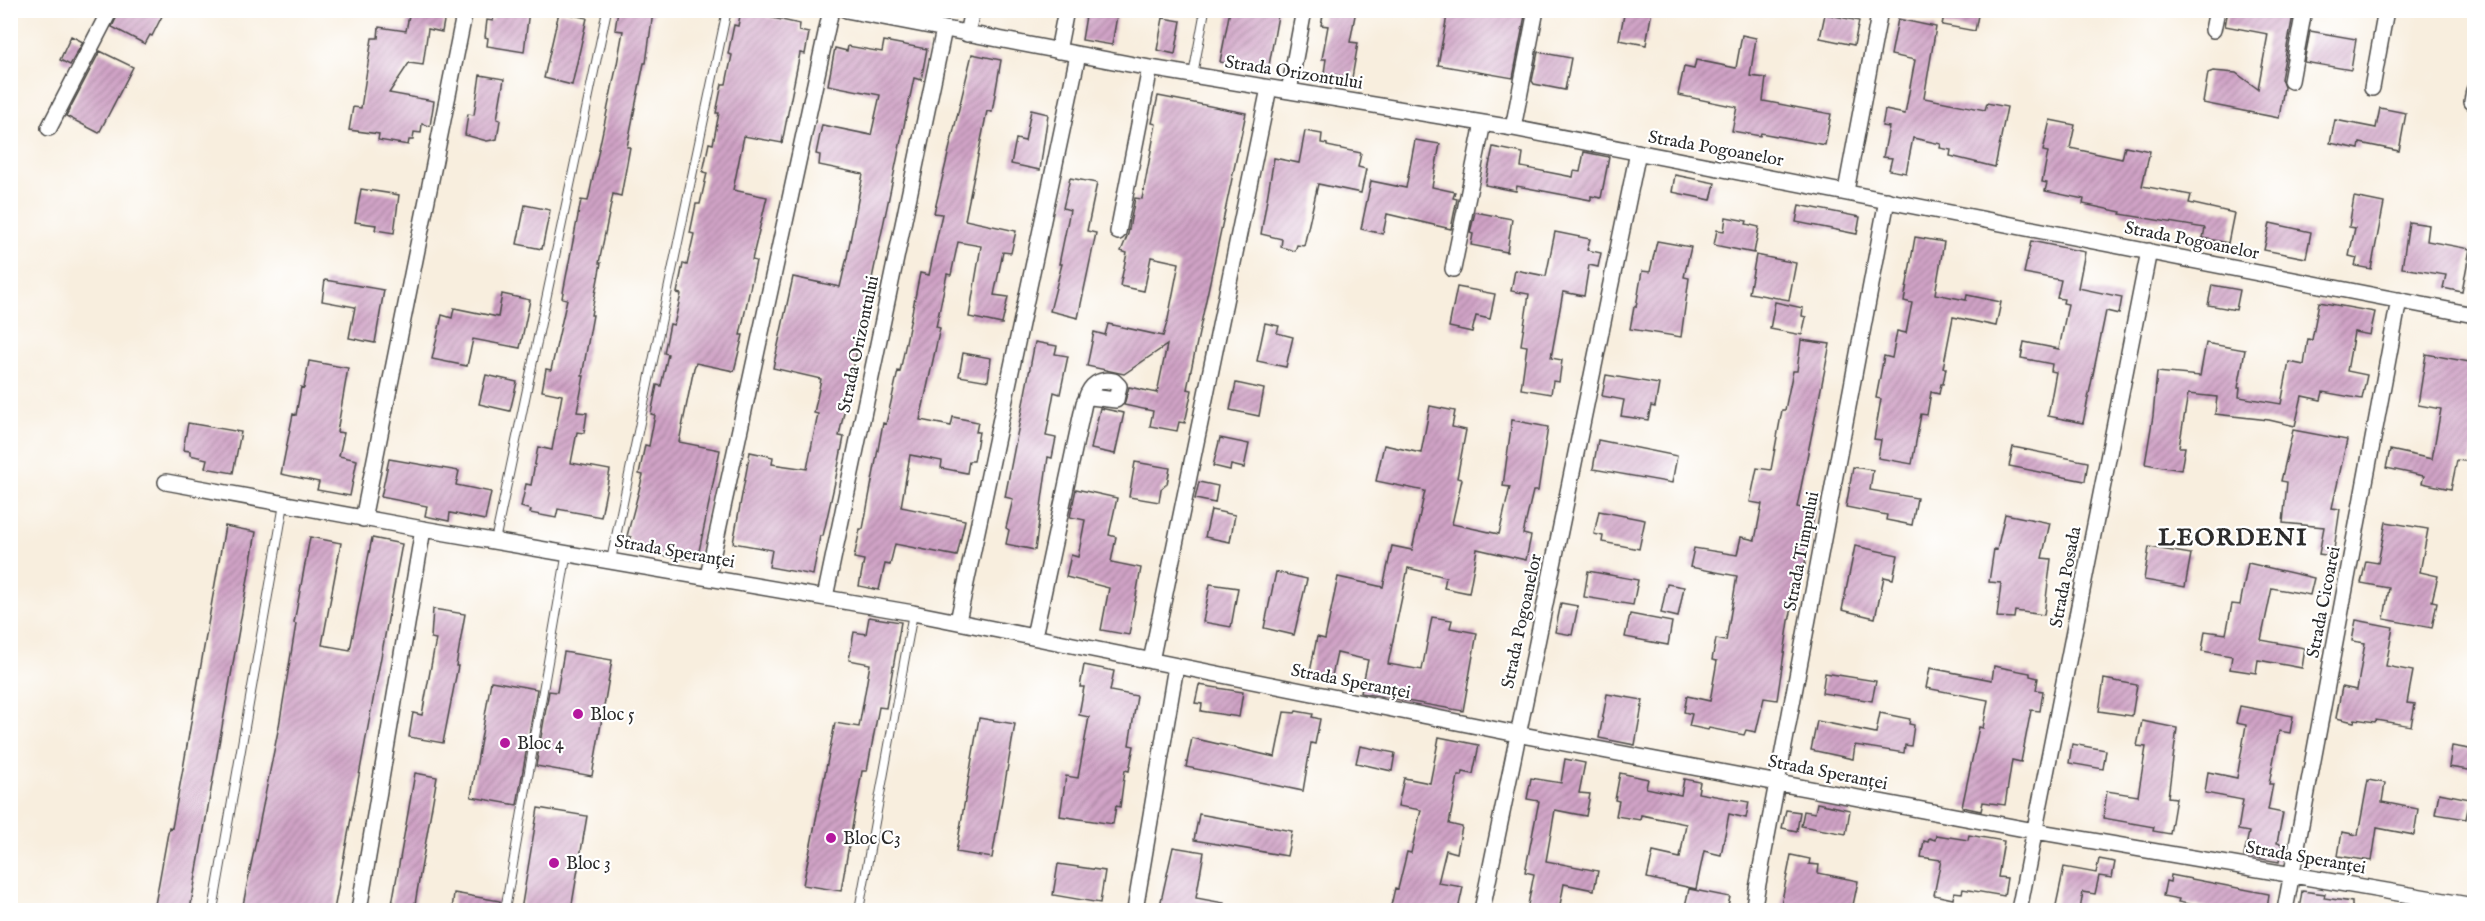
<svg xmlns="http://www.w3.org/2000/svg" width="2485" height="921" font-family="'IM FELL English',serif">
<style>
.building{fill:url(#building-hatch)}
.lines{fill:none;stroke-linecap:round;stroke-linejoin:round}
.service-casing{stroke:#4a4846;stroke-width:10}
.minor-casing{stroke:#4a4846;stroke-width:18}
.service{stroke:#fff;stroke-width:8}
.minor{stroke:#fff;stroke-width:15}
.poi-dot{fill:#b5179e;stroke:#fff;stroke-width:2}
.labels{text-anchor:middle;stroke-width:4.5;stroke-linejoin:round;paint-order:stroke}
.street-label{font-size:18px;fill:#2b2b2b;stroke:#fff}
.poi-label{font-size:18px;fill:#2b2b2b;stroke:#fff;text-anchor:start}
.district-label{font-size:24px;font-weight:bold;letter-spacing:1.5px;fill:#2b2b2b;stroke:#fff}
</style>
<defs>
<pattern id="building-hatch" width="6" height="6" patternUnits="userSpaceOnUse" patternTransform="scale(1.5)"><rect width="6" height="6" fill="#d0a3c6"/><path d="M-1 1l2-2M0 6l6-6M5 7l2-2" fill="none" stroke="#a985a1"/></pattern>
</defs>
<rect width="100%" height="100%" fill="#fff"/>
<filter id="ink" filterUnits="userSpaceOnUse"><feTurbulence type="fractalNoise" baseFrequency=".0167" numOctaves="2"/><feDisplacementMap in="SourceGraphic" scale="12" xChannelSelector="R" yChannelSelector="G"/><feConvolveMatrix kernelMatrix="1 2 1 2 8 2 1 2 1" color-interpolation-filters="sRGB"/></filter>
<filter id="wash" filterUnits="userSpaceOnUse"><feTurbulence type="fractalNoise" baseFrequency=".008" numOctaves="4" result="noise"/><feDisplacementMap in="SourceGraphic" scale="24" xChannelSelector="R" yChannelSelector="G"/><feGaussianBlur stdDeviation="1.35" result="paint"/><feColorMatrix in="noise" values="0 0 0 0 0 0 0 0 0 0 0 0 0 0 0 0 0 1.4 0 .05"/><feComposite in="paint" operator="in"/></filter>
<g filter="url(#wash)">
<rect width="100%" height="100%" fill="#f8eede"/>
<g id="blocks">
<path class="building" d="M120,10h45l-13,26 -2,-1 -5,9 -33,-17z
M410,10h36l-4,22 -14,-3 -5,36 -14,-2 -20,30 45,8 -4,25 -8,-2 -1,9 -7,-1 -1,8h-4l-1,5 -30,-5 1,-6 -30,-4 4,-23 8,1 11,-70h6l1,-11 27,4z
M495,10h34l-5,42 -37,-6 1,-8 -3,-1 2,-17 6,1z
M618,10l35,2 -7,51h-2l-17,84h3l-9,49 -8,-2 -14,69h2l-10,52h2l-11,61h2l-7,36 10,1 -3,20 -7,-1 -6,31 39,7 -9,47 -43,-8 -2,9 -26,-5 1,-3 -10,-3 5,-23 5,1 7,-38 14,3 10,-55 -20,-4 4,-22 5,1 16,-71 -5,-1 19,-98 7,1 29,-137 6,-33 -8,-1z
M1087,10h31l-6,35 -30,-5z
M1230,10h49l-11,61 -48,-9z
M1324,10h32l-6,32 8,1 -6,35 -28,-5 2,-14h-4l6,-33 -7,-1z
M1448,10h78l-13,68 -75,-13z
M1625,10h27l-6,35 -27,-5z
M1945,10h34l-4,21 -33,-6z
M2228,10h66l-13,69 3,8 -5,31 -76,-15 5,-30 5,-2 23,2 22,16 10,-55 -43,-8z
M741,11l59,13 -1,7 10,2 -4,21 -5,-1 -18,90 -38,-7 -11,54 34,7 -15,63 4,1 -16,74h3l-9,36 -38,-8 -2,5 -15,74 41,8 -23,111 -69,-11 3,-13 -4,-1 16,-61 -4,-1 6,-29 4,1 6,-31 -4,-1 6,-29 4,1 7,-32 -4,-1 6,-29 4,1 7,-31 -4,-1 6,-29 4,1 7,-31 -4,-1 6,-29h4l7,-31 -4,-1 6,-29 4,1 6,-31h-3l6,-29h4l6,-29 -4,-1 6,-29 4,1z
M559,12l28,6 -15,67 -28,-7z
M1825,14l34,7 -5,24 -34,-7z
M1163,18l18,3 -6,33 -18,-4z
M1898,19l38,8 -12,71 61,12 2,-7 20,4 -12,60 -45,-11 1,-6 -11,-2 1,-4 -28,-6 -7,35 -17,-3 3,-12 -9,-1 6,-30 -7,-1 3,-16 20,4 10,-54 -24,-5z
M2310,31l46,8 -5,31 -47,-8z
M1742,35l14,3 -6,38 16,2 -3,23 68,13 -6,31 -64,-12 -1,3 -28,-5 5,-24 -59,-12 6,-28 10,2 2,-9 40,8z
M71,36l12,6 -13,23 -10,-5z
M884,41l43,8 -6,31 -7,-2 -75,358 5,1 -9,45 -12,54h-3l-7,39 -44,-8 3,-17 -39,-7 17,-91 23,5 -1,7 35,5 11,-55 -4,-1 7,-34 -48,-11 20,-91 47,10 7,-30 16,-83 -44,-9 1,-10 -4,-1 6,-29 49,10 9,-40 -52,-10 7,-37 12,3 1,-5 34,6z
M100,51l33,16 -34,66 -33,-17z
M1538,52l33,6 -6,32 -31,-6 -2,-3z
M972,54l29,6 -9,52 -5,-1 -22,109 51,11 -5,22 -8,-1 -9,43 14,2 -6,27 -33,-7 12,-71 -23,-4 -7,33 -4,-1 -11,53 4,1 -20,92 31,6 2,-9 25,5 -2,10h3l-5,29h-5l-2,12 -26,-5 1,-7 -32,-6 -9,52 64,13 -8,36 -62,-12 -5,21 -5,-1 -6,26 -20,-4 5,-26 -10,-2 6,-29h3l20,-106 3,1 12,-53 2,1 20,-99 9,2 13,-61 -8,-1z
M480,75l24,4 -7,40 3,1 -3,19 -10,2 -22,-6 3,-21 6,1z
M1158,96l88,17 -59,276 5,1 -7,33 -6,-1 -2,9 -27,-5 3,-15 -29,-6 5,-18 28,6 10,-48 -43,29 -37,-8 7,-34 11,3 3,-11 55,12 5,-17 11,-56 -28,-6 -7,34 -24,-5 7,-33 -6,-2 7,-17 7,-36 7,1 14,-75 -4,-1z
M2380,108l26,5 -7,38 -39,-8 -1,6 -29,-6 5,-23 41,8z
M1031,110l17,4 -8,56 -29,-6 5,-25 9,2z
M2050,120l25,5 -5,23 52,11 3,-13 25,5 -8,35 49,9 -2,8 45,10 -6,30 -25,-5 2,-10 -85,-14 1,-2 -38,-8 1,-5 -39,-8 2,-8 -5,-1 6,-30 -5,-1z
M1305,131l17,3 -1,9 6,1v2l34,7 -3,14 8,2 -5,24 -43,-9 -14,62 -7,-1 -2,6 -14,-4 1,-8 -21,-5 13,-76 25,5z
M1415,140l25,4 -8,43 23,5 -2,6 4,1 -6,30 -64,-15 -4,20 -22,-5 10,-48 35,7z
M1493,147l30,6 -2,14 52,10 1,-6 6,1 4,-20 25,5 -8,41 -10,-2v4l-74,-14 -1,5 -31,-6z
M1675,175l40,8 -4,17 -39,-8z
M1070,178l27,5 -10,48 9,2 -18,85 -28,-7 12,-47h-3l11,-54 -7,-2z
M361,189l38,6 -5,38 -19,-3 1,-5 -21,-3z
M2354,197l30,6 -13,66 -16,-3 2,-8 -8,-2 6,-28 -6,-1z
M525,205l25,5 -8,39 -25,-5z
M1799,205l61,12 -3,17 -61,-12z
M1475,212l37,7 -5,33 -36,-7 2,-11 -3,-1z
M1726,217l21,4 -1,3 13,3 -5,26 -40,-8 3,-15 7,1z
M2409,222l20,3 -2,16 43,8 -8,43 -19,-4 3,-13 -44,-7z
M2270,223l41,9 -5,26 -42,-8z
M1555,232l35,7 -3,11 14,3 -3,14 -9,-2 -5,31 -21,-4 -12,66 11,2 -3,22 -6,-1 -2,13 -30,-5 6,-43 -6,-1 8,-51 -18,-3 4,-21 31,6z
M1915,237l29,5 -9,52 31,6 1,-5 34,7 -5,24 -43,-9 -10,51h3l-3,16h-2l-2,10 -8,-2 -4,23 -6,-1 -9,50 -34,-6 3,-18 -7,-1 7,-40 -5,-1 8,-42 8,2 5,-27 9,2 6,-30 -8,-2z
M1657,241l34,6 -7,30 5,1 -8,59 -51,-8 4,-22h2l6,-36 8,1z
M2031,241l54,11 -7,36 44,9 -3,17 -13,-3 -23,112 -35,-7 8,-44 -5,-1 1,-7 -31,-6 3,-16 35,7 9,-45 -5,-1 1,-4 -7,-1 4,-18 -37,-7z
M1756,255l40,8 -7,37 -40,-7z
M325,280l59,10 -9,53 -26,-5 6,-31 -33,-6z
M2212,285l28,5 -4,20 -28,-5z
M1457,287l38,7 -5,25 -14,-3 -4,16 -23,-5z
M502,294l28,6 -10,48 -47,-9 -6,27 -35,-7 10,-44 10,3 2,-10 44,9z
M1775,302l28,6 -1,8 4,1 -4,18 -32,-6z
M2319,302l56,10 -5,23 -16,-3 -7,39 20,4 -5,24 -39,-7 -2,8 -19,-4 -7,30 -26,-6 -54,-6 2,-17 -29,-3 -9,53h6l-4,23 -36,-6 8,-48 4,-44 43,4 6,-33 39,7 -7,38h2l-1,9 42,7 8,-42 15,3 4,-26 4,1z
M1265,323l14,3 -2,7 16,4 -7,30 -29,-6z
M1801,340l29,4 -33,163 18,4 -12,63h-3l-11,47 -12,79 -13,-2 -8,34 -10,-2 -2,5 -35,-7 -1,2 -19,-4 3,-12 -8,-2 3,-16 23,5 7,-40 -5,-1 4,-21 10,2 11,-65 -47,-9 4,-19 43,7 4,-18 14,3 7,-36 -12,-2 7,-34 14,2 11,-60h3l8,-39h4z
M1035,342l22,4 -2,8 13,2 -8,38 -6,-2 -8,44 10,2 -4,20 -4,-1 -13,93 -29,-6 3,-14 -3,-2 7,-29 -8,-2z
M963,353l28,5 -3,23 -29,-5z
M2426,354l49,9v76l-5,23 -13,-2 -6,29 -29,-6 2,-7 -38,-8 4,-18 42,9 9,-50 -23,-4z
M309,361l39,7 -11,64 7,1 -5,23 18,4 -7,36 -33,-6 2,-8 -38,-8 12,-60 3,1 5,-28 3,1z
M486,375l31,7 -7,29 -31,-7z
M1606,375l53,9 -4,23 -4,-1 -3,14 -27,-4 3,-16 -22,-4z
M1236,383l28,6 -5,27 -29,-6z
M1430,406l25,5 -3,16 14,3 -9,48 5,1 -10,45 47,10 11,-47 -7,-1 9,-66 36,7 -10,64h-5l-10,43 8,2 -5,24 -49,-11 -8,44 -25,-5 2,-11 -38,-9 -20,96 34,6 10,-53 20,3 -2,8 27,5 -14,78 -102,-18 7,-33 -31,-7 -5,23 -22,-4 7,-35 8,2 13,-62 45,10 9,-41 20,4 13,-59 -49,-10 8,-36 37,8z
M1100,408l24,5 -9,41 -24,-5z
M188,423l53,9 -8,41 -28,-5 2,-9 -17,-4v-4l-7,-1z
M2293,430l54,10 -15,68 8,1 -7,47 -14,-2 5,-27 -41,-4 4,-41 -6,-1z
M1220,438l29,6 -5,24 -13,-3 -1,5 -17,-4z
M1598,440l79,16 -5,27 -79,-14z
M2013,447l75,15 -3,19 -76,-15z
M389,459l70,12 -3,14 35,7 -6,28 -35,-7 -1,8 -24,-5 2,-10 -46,-9z
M1135,462l35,6 -3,16 -6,5 -2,13 -30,-5z
M1853,467l20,3 -3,20 47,8 -5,27 -26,-5 1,-5 -41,-8z
M1199,482l19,4 -3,17 -20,-4z
M1076,489l41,9 -8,37 7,2 -5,25 30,6 -12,67 -28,-5 8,-42 -43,-11 5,-22 7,2 7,-37 -15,-3z
M1211,510l24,5 -5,27 -25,-5z
M1599,511l46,9 -6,29 -37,-7 1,-6 -9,-2z
M2005,514l45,9 -8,35 9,1 -7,56 -29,-4 -1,7 -17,-1 4,-34 -12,-1 5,-33 3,1z
M2386,522l42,7 -8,43 18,4 -6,25 5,1 -5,26 -48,-9 5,-31 -28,-5 5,-22 12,2z
M225,526l31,6 -59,338 -7,40h-36l15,-83 3,1 12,-65z
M310,537l31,6 -19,102 28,5 22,-112 30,6 -68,366h-30l-26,-4 -1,4h-35l37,-184 17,-102 -2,-1z
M1855,546l43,9 -5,24 -9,-2 -9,41 -33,-8z
M2149,547l42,7 -6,33 -41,-7z
M2248,563l66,15 -4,17 -38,-7 -11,52 44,8 -3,20 -44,-8 -2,13 -26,-4 2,-13 -30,-5 3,-20 21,3 6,-30 8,1z
M1588,571l50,9 -5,25 -49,-8z
M1276,572l31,7 -13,56 -30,-7z
M1210,584l28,4 -7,39 -28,-5z
M1667,584l17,3 -6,30 -17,-4z
M1561,603l17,3 -6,29 -17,-3z
M433,609l32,5 -9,52h2l-15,77 -34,-6 4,-24 9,2 14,-76 -5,-1z
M1630,614l42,8 -4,23 -43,-8z
M869,617l32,5 -15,86 -7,-1 -12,64h-5l-21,120 -38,-6 32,-162 24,4 11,-63 -21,-4 5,-28 12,2z
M2356,620l37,7 -7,39 27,5 -6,32 8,1 -4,22 -35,-6 -1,2 -20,-3 -1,3 -18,-4 6,-31 15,3 8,-47 -13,-2z
M564,652l48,8 -20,116 -56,-10 13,-75 8,1z
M1084,665l30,6 -4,20 27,5 -8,49 5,1 -5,25 -4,-1 -5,37 -4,-1 -3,18 -53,-8 6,-40 12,2 11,-61 -10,-2 5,-28h-4z
M1994,666l36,7v3l8,2 -2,12 7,1 -3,20 -9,-1 -10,52 -9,-2 -7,45 -22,-3 -2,9 -19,-4 17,-80 4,1 5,-28 -62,-12 4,-20 62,12z
M1825,673l51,8 -4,20 -50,-8z
M2104,679l33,6 -5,31 -33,-5z
M491,681l46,8 -20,116 -46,-8z
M1199,685l44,7 -4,25 -38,-6 1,-7 -7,-1z
M1607,694l36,6 -8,45 -36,-7z
M2240,706l53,10 -3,17 -11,-2 -10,53h4l-5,26 15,3 -6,30 5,1 -3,18 -35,-6 5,-24 -11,-2 5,-30 -38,-7 3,-21 29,6 9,-53 -10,-2z
M1296,711l17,3 -1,3 8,2 -5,25 -4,-1 -8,48 -117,-24 6,-29 83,19 9,-45 11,1z
M1880,713l30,6 -1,5 5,1 -3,21 -6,-1 -1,8 -49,-8 -2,14 -42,-9 6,-29 59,12z
M979,718l36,6 -23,134 -36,-6z
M2142,721l35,7 -9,69 8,1 -6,36 -17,-3 1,-4 -51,-9 4,-27 31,5 8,-49 -9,-1z
M1439,737l40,8 -6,29 -10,-2 -1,4h-4l-9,48 13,3 -5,26 -11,-3 -8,33 25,4 -5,23 -28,-3 -1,3h-39l5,-22 3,1 9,-37 4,1 10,-43 -23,-4 6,-28 26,5z
M2072,744l34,6 -3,19 -34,-6z
M1360,746l35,7 -3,18 -36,-8z
M2452,746l23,4v21l-26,-4z
M1565,759l20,4 -6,30 11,1 -4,22 -31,-6 -9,51 52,10 -4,19 -30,-6 -5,26h-32l7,-36 -9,-2 14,-71 -12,-2 4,-21 30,5z
M415,773l22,4 -20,115 -3,18h-23z
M1620,773l28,6 -2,9 35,7 3,-16 16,3 -2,11 51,9 -3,16 -17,-4 -8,41 -17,-4 -8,38 -49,-11 6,-26 27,6 6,-34 -45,-9 -1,5 -24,-4 3,-15 -4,-1z
M2368,780l17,3 -3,19 36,7 -4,26 -37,-7 -5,33 -34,-5 4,-24 16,3z
M2439,793l31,6 -4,20 -31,-5z
M1817,803l33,7 -4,24 -45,-8 3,-15 11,2z
M538,808l49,8 -16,94h-50z
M1786,810l14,2 -3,19 -15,-3z
M1199,814l93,17 -5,25 -93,-16z
M1936,835l32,5 1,-5 35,6 -6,36 9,1 -3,18 -41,-7 -1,4 -8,-1 -1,7 -19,-4 7,-35 -20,-3 3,-16 4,1 1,-4 6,2z
M1173,847l31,5 -8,46 28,5 -1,7h-64z
M1791,855l19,4 -1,5 10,1 -1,8 40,8 -6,29h-72z
M2099,859l16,3 -3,16 -13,-2 -4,18 -12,-2 -3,18h-25l9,-43 32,6z
M1058,864l47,7 -5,32 -47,-8z
M2171,875l98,19 -2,16h-53v-1l-36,-7 1,-3 -16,-3 3,-15 4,1z
M1689,889l41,8 -3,13h-43z
M2302,891l23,3 -1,4 28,4v8h-53z
M454,893l46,8 -1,9h-47z"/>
</g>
</g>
<g filter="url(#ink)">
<use href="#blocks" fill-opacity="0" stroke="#4a4846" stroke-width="1.5"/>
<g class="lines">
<g class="service-casing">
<path id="service" d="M1193,75l12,-65
M495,541l112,-531
M611,560l116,-550
M213,910l71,-406
M505,910l62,-358
M859,910l54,-297"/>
</g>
<g class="minor-casing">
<path id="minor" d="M846,10l304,58 363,60 961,187
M2213,30l4,-20
M967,34l5,-24
M1058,51l8,-41
M2291,81l13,-71
M2372,88l14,-78
M1289,91l15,-81
M2472,102l2,-12
M49,128l61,-118
M1513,128l23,-118
M1846,191l34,-181
M1118,232l32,-164
M1453,269l30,-146
M166,482l257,47 490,84 604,121 518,97 439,75
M363,519l102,-509
M708,576l123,-566
M825,597l119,-568
M958,621l120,-566
M1034,636l50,-233 2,-4 5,-2 25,3 3,-14 -5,-5c-14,-3 -24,4 -28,18
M1151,661l118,-573
M359,910l64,-381
M1135,910l41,-244
M1482,910l156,-758
M1753,910l134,-710
M2019,910l130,-659
M2285,910l114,-610"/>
</g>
<use href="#service" class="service"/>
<use href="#minor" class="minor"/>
</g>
</g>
<g class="poi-dot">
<circle cx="578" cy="714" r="6"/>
<circle cx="505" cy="743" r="6"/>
<circle cx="831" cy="838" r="6"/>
<circle cx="554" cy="863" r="6"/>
</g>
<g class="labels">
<g class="street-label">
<text transform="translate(1294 72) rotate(9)" y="6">Strada Orizontului</text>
<text transform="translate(1716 148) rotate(10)" y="6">Strada Pogoanelor</text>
<text transform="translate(2192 240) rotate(11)" y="6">Strada Pogoanelor</text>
<text transform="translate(858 344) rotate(-78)" y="6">Strada Orizontului</text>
<text transform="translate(675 551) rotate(10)" y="6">Strada Speranței</text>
<text transform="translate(1801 551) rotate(-79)" y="6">Strada Timpului</text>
<text transform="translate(2065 577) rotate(-79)" y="6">Strada Posada</text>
<text transform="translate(2323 602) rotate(-79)" y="6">Strada Cicoarei</text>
<text transform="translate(1521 621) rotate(-78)" y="6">Strada Pogoanelor</text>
<text transform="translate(1351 681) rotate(11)" y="6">Strada Speranței</text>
<text transform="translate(1828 772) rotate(11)" y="6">Strada Speranței</text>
<text transform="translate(2306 857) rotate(10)" y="6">Strada Speranței</text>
</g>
<g class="poi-label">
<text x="590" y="720">Bloc 5</text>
<text x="517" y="749">Bloc 4</text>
<text x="843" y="844">Bloc C3</text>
<text x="566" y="869">Bloc 3</text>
</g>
<g class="district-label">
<text x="2233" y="545">LEORDENI</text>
</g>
</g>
<rect width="2485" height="921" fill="none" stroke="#fff" stroke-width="36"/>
</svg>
